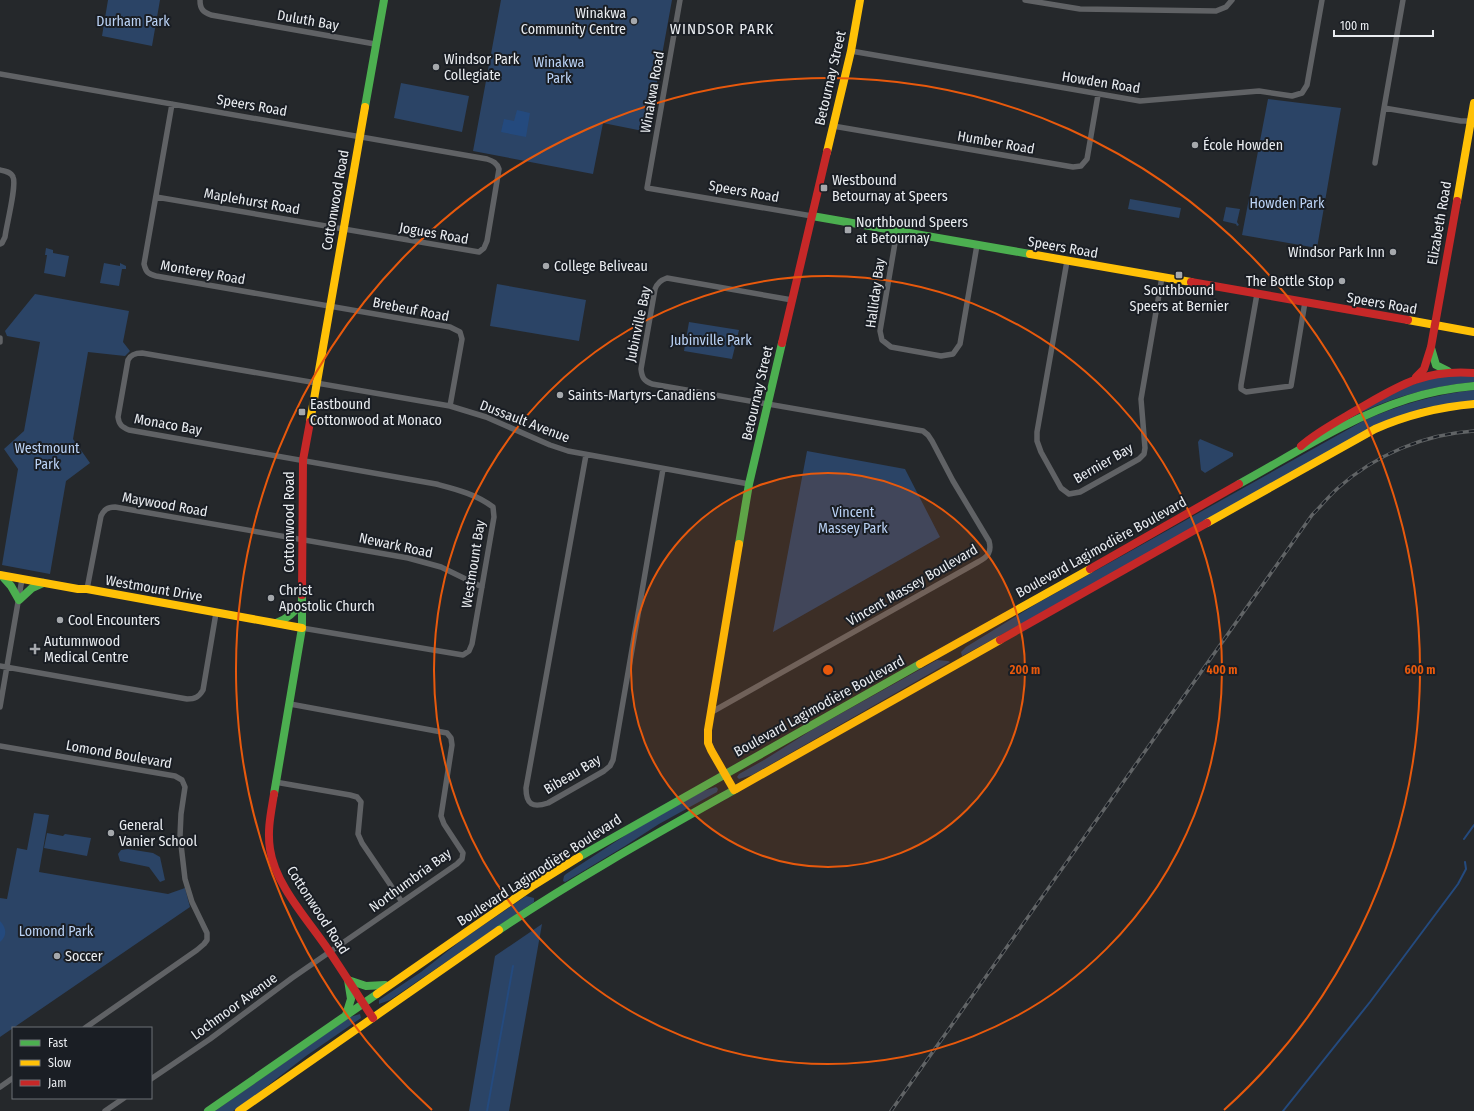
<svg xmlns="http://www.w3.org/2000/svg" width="1474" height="1111" font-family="'Fira Sans Condensed',sans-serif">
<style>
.green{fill:#2b4466}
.water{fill:#244a7e}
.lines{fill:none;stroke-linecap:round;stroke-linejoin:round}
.stream{stroke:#244a7e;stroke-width:2}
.street{stroke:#606265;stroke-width:5.5}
.fast{stroke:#4caf50;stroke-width:8}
.slow{stroke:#ffc107;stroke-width:8}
.jam{stroke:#c62828;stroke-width:8}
.rail-casing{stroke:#616466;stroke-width:3.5}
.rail{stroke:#1a1e24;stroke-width:2;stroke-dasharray:6;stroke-linecap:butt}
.ring{fill:none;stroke:#e8590c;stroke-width:2}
.poi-dot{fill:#a5a8ac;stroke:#1a1e24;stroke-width:1.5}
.labels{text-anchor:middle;stroke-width:4;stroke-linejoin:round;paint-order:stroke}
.poi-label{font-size:14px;fill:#eaedf1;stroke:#1a1e24;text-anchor:start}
.street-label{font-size:14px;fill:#eaedf1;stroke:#1a1e24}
.park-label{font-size:14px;fill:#bbd3f6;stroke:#1a1e24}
.neighbourhood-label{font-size:15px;letter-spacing:1px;fill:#eaedf1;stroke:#1a1e24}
.centre{fill:#e8590c;stroke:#1a1e24;stroke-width:2}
.ring-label{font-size:12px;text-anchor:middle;font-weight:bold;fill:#e8590c;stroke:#1a1e24;stroke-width:4;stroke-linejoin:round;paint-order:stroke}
</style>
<rect width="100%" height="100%" fill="#25282b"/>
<path class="green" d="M108,0h52l-8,46 -50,-10z
M501,0h171l-24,132 -45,-9 -10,51 -120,-23z
M401,83l68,13 -7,36 -68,-14z
M1268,99l73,9 -24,140 -75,-13z
M1130,199l51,9 -2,10 -51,-9z
M1226,207l14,2 -3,13 2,3 -2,1 -1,-2 -13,-3z
M46,248l7,2v3l16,3 -4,21 -21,-4 3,-18h-2z
M104,263l16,3v-3l6,3v3h-4l-3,17 -19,-3z
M497,284l89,16 -7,41 -89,-15z
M35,294l94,17 -6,31 7,9 -5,5 -37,-4 -15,87 17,24 -24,18 -16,93 -48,-9 16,-96 -14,-20 20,-18 16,-89 -33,-6 -2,-5z
M689,322l50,8 -7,29 -48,-8z
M1438,376h36v6c-45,5 -79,14 -120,34l43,-26z
M1474,390v10l-52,8 -460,248 -1,-4 5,-5 70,-43 327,-183c38,-17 70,-26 111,-31z
M1200,439l33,14v3l-28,17 -4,-3 -3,-28z
M807,451l98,18 35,68 -167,95z
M937,660l11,1 2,1 -198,113 -13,4 -2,-2 2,-3 25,-14 51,-32z
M716,787l2,2 -1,3 -58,32 -34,22 -60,36 -2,-1 1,-5 2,-2 69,-45 68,-38z
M34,813l15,2 -10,57 129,22 17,-6 5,19 -190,130v-139l7,1 10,-51 10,2z
M47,833l16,3 2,-2 26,4 -4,18 -43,-8z
M128,849l25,4 7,4 5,23 -5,2 -11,-15 -29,-6 -2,-7 3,-4z
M526,896l8,2v4l-144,98 -11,4v-4l42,-28 42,-33z
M542,924l-33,187h-40l26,-155z
M360,1014l1,4 -55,38 -49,38 -24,17h-18l135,-94z"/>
<path class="water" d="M517,110l13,3 -4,24 -25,-5 3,-13 10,2z
M0,921c7,7 7,15 0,21z"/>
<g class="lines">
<path class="stream" d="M1464,839l10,-14
M487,1111l26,-145
M1283,1111l87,-109 88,-118 8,-15 -1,-7"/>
<path class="street" d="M200,0c0,9 3,12 11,15l164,29
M680,0l-33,188 165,28
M1025,0l55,9 136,2 10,-4 6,-7
M1403,0l-19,108 77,13h12
M851,51l289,50 119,-10 33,5 10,-3 5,-8 15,-85
M0,74l487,85c6,2 10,4 12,10l-12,72 -3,7 -5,4 -323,-55
M172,104l-28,160c2,8 4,10 12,12l294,51 10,5 2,7 -12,67
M833,126l240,41 8,-1 6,-7 11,-64
M1375,163l9,-55
M0,170c5,1 11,2 13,7 4,8 -7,50 -8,60l-3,6 -2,1
M897,231l-17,100 2,9 9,7 50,9 12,-2 7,-10 17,-99
M1067,261l-30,171v9l4,11 20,36 8,6 11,-2 59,-33 5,-5 1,-6 -4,-49 21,-122
M1257,294l-16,91v4l5,3 45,-6 14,-84
M0,338v4
M586,455l-60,333c0,17 7,20 22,15l56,-32 6,-5 3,-6 50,-291
M87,589l14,-73c3,-6 6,-9 14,-9l293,51 33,9 41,20
M302,628l161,27 6,-4 3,-7 22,-127 -1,-10c-17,-13 -38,-18 -57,-23l-307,-54c-7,-3 -10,-5 -11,-13l10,-57c3,-6 8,-7 14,-7l308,53 36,11 64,28 18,6 181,33
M0,666l187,33c8,0 12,-2 16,-9l13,-77
M0,707l22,-128
M710,713l268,-151c10,-5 14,-10 11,-21l-36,-60 -21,-40 -4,-6 -5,-4 -271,-47c-8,-3 -10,-6 -11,-15l14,-80c2,-6 6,-9 12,-11l125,22
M0,746l175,30 7,4 3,7 -4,27 -1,22 5,43 7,23 15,31v7l-3,4 -7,6 -112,78
M275,782l75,13 7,2 4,5 -3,32 4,9 40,59
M151,1079l59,-40 82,-61 165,-114 5,-5 1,-6 -19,-29 -3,-8 11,-71 -1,-7 -4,-5 -157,-29
M0,1087l13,-9
M105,1111l19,-13"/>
<path class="fast" d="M365,107l19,-107
M812,216l218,38
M1431,348l5,17 12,6
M1239,484c55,-30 109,-66 169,-85 22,-7 44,-11 66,-13
M739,544l10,-60 33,-141
M2,576l9,10 8,14 13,-12 11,-5
M276,623c12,-4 19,-11 26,-21
M274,794l28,-166v-33
M579,857l341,-193
M499,930c76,-51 157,-96 237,-141
M348,980l18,6 19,-1
M346,1015l5,-16 -3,-19
M208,1111l169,-117"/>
<path class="slow" d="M827,152l24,-101 9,-51
M1457,201l17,-98
M1030,254l161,28
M1408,320l66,12
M310,422l55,-315
M1207,523l168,-94c32,-14 64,-22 99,-25
M0,575l78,14h9l215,39
M920,664l170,-95
M736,789l264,-149
M734,790l-23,-40 -3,-7v-13l31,-186
M377,994l157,-109 45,-28
M239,1111l260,-181"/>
<path class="jam" d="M1191,282l217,38
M782,343l45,-191
M1431,347l26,-146
M1416,377l8,-8 7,-22
M1301,446c16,-14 35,-24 54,-35 42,-24 67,-42 119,-38
M1090,569l149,-85
M302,595l1,-135 7,-38
M1000,640l207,-117
M274,794c-3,19 -7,36 -4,55 5,36 39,72 59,102 15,22 29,45 44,67"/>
<g class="rail-casing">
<path id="rail" d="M891,1111l421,-596c9,-9 17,-19 26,-27 37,-33 87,-54 136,-57"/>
</g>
<use href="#rail" class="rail"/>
</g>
<circle cx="828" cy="670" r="197" fill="#e8590c" fill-opacity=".12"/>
<g class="ring">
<circle cx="828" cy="670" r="197"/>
<circle cx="828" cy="670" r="394"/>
<path d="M432 1110A592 592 0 1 1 1224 1110"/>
</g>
<g class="poi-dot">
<circle cx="634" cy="21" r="4"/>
<circle cx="436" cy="67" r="4"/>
<circle cx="1195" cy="145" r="4"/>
<rect x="820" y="184" width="8" height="8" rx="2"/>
<rect x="844" y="226" width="8" height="8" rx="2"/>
<circle cx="1393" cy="252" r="4"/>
<circle cx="546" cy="266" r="4"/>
<rect x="1175" y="271" width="8" height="8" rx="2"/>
<circle cx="1342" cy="281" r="4"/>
<circle cx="560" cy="395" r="4"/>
<rect x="298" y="408" width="8" height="8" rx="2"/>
<circle cx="271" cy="598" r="4"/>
<circle cx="60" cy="620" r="4"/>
<path d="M33 643h4v4h4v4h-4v4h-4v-4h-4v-4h4z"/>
<circle cx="111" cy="833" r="4"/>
<circle cx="57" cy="956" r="4"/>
</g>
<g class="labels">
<g class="poi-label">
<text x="626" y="18" text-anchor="end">Winakwa<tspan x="626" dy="16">Community Centre</tspan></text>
<text x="444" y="64">Windsor Park<tspan x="444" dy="16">Collegiate</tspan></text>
<text x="1203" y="150">École Howden</text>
<text x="832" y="185">Westbound<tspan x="832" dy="16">Betournay at Speers</tspan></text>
<text x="856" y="227">Northbound Speers<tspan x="856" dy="16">at Betournay</tspan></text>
<text x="1385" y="257" text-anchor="end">Windsor Park Inn</text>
<text x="554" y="271">College Beliveau</text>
<text x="1334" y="286" text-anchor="end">The Bottle Stop</text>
<text x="1179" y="295" text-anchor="middle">Southbound<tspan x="1179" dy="16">Speers at Bernier</tspan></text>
<text x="568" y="400">Saints-Martyrs-Canadiens</text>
<text x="310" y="409">Eastbound<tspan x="310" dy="16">Cottonwood at Monaco</tspan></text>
<text x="279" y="595">Christ<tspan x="279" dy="16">Apostolic Church</tspan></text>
<text x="68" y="625">Cool Encounters</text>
<text x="44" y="646">Autumnwood<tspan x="44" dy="16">Medical Centre</tspan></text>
<text x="119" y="830">General<tspan x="119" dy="16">Vanier School</tspan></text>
<text x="65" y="961">Soccer</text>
</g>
<g class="street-label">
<text transform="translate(308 20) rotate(10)" y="5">Duluth Bay</text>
<text transform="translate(830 78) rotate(-77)" y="5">Betournay Street</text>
<text transform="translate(1101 82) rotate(9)" y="5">Howden Road</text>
<text transform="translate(652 92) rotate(-80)" y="5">Winakwa Road</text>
<text transform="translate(252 105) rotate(10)" y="5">Speers Road</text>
<text transform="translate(996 142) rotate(10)" y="5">Humber Road</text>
<text transform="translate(744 191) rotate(10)" y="5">Speers Road</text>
<text transform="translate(335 200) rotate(-80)" y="5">Cottonwood Road</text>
<text transform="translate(252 201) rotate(10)" y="5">Maplehurst Road</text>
<text transform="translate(1439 223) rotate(-80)" y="5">Elizabeth Road</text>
<text transform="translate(434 233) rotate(10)" y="5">Jogues Road</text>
<text transform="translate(1063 247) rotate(10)" y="5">Speers Road</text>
<text transform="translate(203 272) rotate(10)" y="5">Monterey Road</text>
<text transform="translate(875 293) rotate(-82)" y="5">Halliday Bay</text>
<text transform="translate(1382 303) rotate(10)" y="5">Speers Road</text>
<text transform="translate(411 309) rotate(11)" y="5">Brebeuf Road</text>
<text transform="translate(638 324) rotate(-78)" y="5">Jubinville Bay</text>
<text transform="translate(757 393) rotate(-77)" y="5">Betournay Street</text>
<text transform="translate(525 421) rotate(21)" y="5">Dussault Avenue</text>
<text transform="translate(168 424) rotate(10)" y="5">Monaco Bay</text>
<text transform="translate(1103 463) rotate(-30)" y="5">Bernier Bay</text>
<text transform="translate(165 504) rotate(10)" y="5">Maywood Road</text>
<text transform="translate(289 522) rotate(-90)" y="5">Cottonwood Road</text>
<text transform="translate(396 545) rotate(12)" y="5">Newark Road</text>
<text transform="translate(1101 547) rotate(-29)" y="5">Boulevard Lagimodière Boulevard</text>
<text transform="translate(473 564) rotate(-81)" y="5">Westmount Bay</text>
<text transform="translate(912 585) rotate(-30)" y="5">Vincent Massey Boulevard</text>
<text transform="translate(154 588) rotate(10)" y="5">Westmount Drive</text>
<text transform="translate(819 706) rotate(-29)" y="5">Boulevard Lagimodière Boulevard</text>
<text transform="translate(119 754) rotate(10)" y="5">Lomond Boulevard</text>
<text transform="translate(572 774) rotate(-31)" y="5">Bibeau Bay</text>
<text transform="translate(539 870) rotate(-33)" y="5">Boulevard Lagimodière Boulevard</text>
<text transform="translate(410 880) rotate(-36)" y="5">Northumbria Bay</text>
<text transform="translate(318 910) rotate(57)" y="5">Cottonwood Road</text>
<text transform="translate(234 1006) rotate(-36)" y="5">Lochmoor Avenue</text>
</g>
<g class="park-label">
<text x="133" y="26">Durham Park</text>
<text x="559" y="67">Winakwa<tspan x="559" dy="16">Park</tspan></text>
<text x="1287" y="208">Howden Park</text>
<text x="711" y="345">Jubinville Park</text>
<text x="47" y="453">Westmount<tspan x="47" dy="16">Park</tspan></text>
<text x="853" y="517">Vincent<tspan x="853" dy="16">Massey Park</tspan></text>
<text x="56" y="936">Lomond Park</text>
</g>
<g class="neighbourhood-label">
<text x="722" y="34">WINDSOR PARK</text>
</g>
</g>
<circle cx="828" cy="670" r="6" class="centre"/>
<g class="ring-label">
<text x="1025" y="674">200 m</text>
<text x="1222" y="674">400 m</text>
<text x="1420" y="674">600 m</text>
</g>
<rect x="12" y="1027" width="140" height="72" fill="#1a1e24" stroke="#6d7176"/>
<rect x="20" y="1040" width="20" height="6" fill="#4caf50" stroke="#6d7176"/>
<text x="48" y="1047" font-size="12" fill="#eaedf1">Fast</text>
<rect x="20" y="1060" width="20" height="6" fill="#ffc107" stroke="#6d7176"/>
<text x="48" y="1067" font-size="12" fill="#eaedf1">Slow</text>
<rect x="20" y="1080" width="20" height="6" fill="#c62828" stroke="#6d7176"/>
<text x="48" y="1087" font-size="12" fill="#eaedf1">Jam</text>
<path d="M1334 30v6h99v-6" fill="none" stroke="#eaedf1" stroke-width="2"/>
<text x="1340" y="30" font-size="12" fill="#eaedf1" stroke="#1a1e24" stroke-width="3" paint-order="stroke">100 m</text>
</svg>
